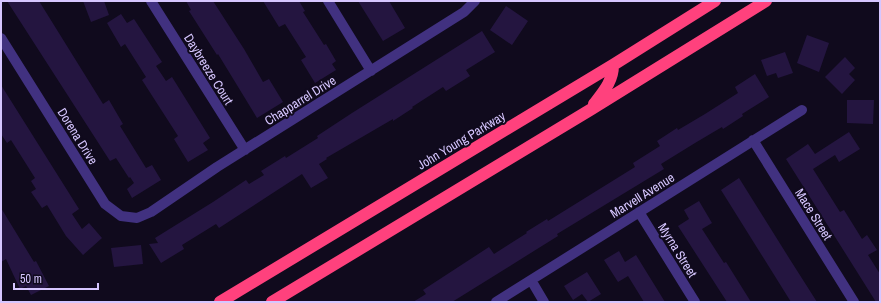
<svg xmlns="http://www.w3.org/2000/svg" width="881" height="303" font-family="'Archivo Narrow',sans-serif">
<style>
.building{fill:#241540}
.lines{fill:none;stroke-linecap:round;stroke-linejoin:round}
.street{stroke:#413180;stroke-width:10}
.highway{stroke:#ff417d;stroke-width:12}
.labels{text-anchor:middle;stroke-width:4;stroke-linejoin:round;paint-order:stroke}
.street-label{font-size:13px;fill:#d6c6ff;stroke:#100a1d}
</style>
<rect width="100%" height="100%" fill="#100a1d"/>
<path class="building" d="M7,1h32l64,103 6,-4 14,24 -3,2 26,42 6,-3 9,15 -29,18 -5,-9 7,-6 -4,-6 -1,1 -13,-20 -6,3z
M83,1h21l5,14 -18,7z
M186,1h27l31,48 19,33 6,-3 14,23 -26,16 -39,-64 -1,1 -28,-44 2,-1z
M263,1h36l6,10 -2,1 21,33 2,-1 10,17 -4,3 4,6 -21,13 -14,-23 5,-3 -21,-33 -6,3z
M358,1h31l16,27 -22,13z
M506,6l22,15 -16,24 -22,-15z
M121,14l6,9 7,-4 28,43 -6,4 10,15 6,-4 38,61 -7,5 5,7 -20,12 -14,-23 4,-3 -36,-56 4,-3 -21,-33 -4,3 -14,-24z
M482,31l13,21 -29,18 4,6 -24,15 -3,-4 -31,20 1,1 -20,13v-2l-67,39 1,1 -8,5 9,14 -17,10 -9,-14 -83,54 -3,-4 -34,21 2,4 -23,14 -12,-19 9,-1 -3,-5 58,-36 33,-22 3,4 15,-9 -3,-4 24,-15 1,2 32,-20 -1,-2 35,-23z
M807,35l22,8 -10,29 -22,-9z
M785,52l8,21 -15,5 -2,-5 -9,3 -6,-16z
M845,57l10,11 -6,6 6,6 -13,14 -17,-17z
M755,74l14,23 -27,17 1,2 -20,13 -1,-2 -27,16 -34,21 3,5 -107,65 1,2 -106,66h-39l13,-8 -3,-4 66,-43 5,7 33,-21 -1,-1 21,-13 1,2 87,-54 -2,-4 27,-17 -3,-5 20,-13 1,2 27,-16 33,-21 -3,-6z
M1,85l78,124 -7,5 10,15 7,-6 13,15 -19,17 -17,-19 -19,-31 -5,3 -11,-16 5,-3 -5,-8 4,-3 -24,-38 -4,3 -6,-9z
M847,100h27l-1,24 -26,-1z
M849,132l11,17 -21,13 -4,-7 -22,14 27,43 4,-2 18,29 5,-4 10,15 -9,5 12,19v28h-4l-90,-143 22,-15 7,10z
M739,178l50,80 28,44h-26l-70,-112z
M699,201l13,22 -10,6 22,34 2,-1 25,40h-24l-49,-76 11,-7 -5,-9z
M1,208l33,54 2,-1 13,25 -18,9 -5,-9 -6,3 -14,-30 -5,3z
M141,245l2,19 -29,3 -3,-19z
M619,251l6,11 11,-7 29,47h-21l-16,-26 -10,6 -14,-22z
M587,272l14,22 -13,8 -6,-8 -9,6 -9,-14z"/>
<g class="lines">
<path class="street" d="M151,1l94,149
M328,1l43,70
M1,38l104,166 16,12 16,2 14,-6 66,-45 247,-155 11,-11
M753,140l101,162
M639,212l56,90
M531,280l13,22
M496,302l306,-192"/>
<path class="highway" d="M594,104c10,-13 19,-23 19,-39
M220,302l393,-237 102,-64
M272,302l318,-192 176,-109"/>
</g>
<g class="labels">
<g class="street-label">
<text transform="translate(209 69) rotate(58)" y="5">Daybreeze Court</text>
<text transform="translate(300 100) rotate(-32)" y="5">Chapparrel Drive</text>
<text transform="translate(78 136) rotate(58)" y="5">Dorena Drive</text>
<text transform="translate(461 140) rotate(-31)" y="5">John Young Parkway</text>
<text transform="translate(642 195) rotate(-32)" y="5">Marvell Avenue</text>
<text transform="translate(814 214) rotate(58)" y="5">Mace Street</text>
<text transform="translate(678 250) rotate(58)" y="5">Myrna Street</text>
</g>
</g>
<rect width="881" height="303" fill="none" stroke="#d6c6ff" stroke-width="4"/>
<path d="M14 283v6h84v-6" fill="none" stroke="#d6c6ff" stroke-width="2"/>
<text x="20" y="283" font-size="12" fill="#d6c6ff" stroke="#100a1d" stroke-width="3" paint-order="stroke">50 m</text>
</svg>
